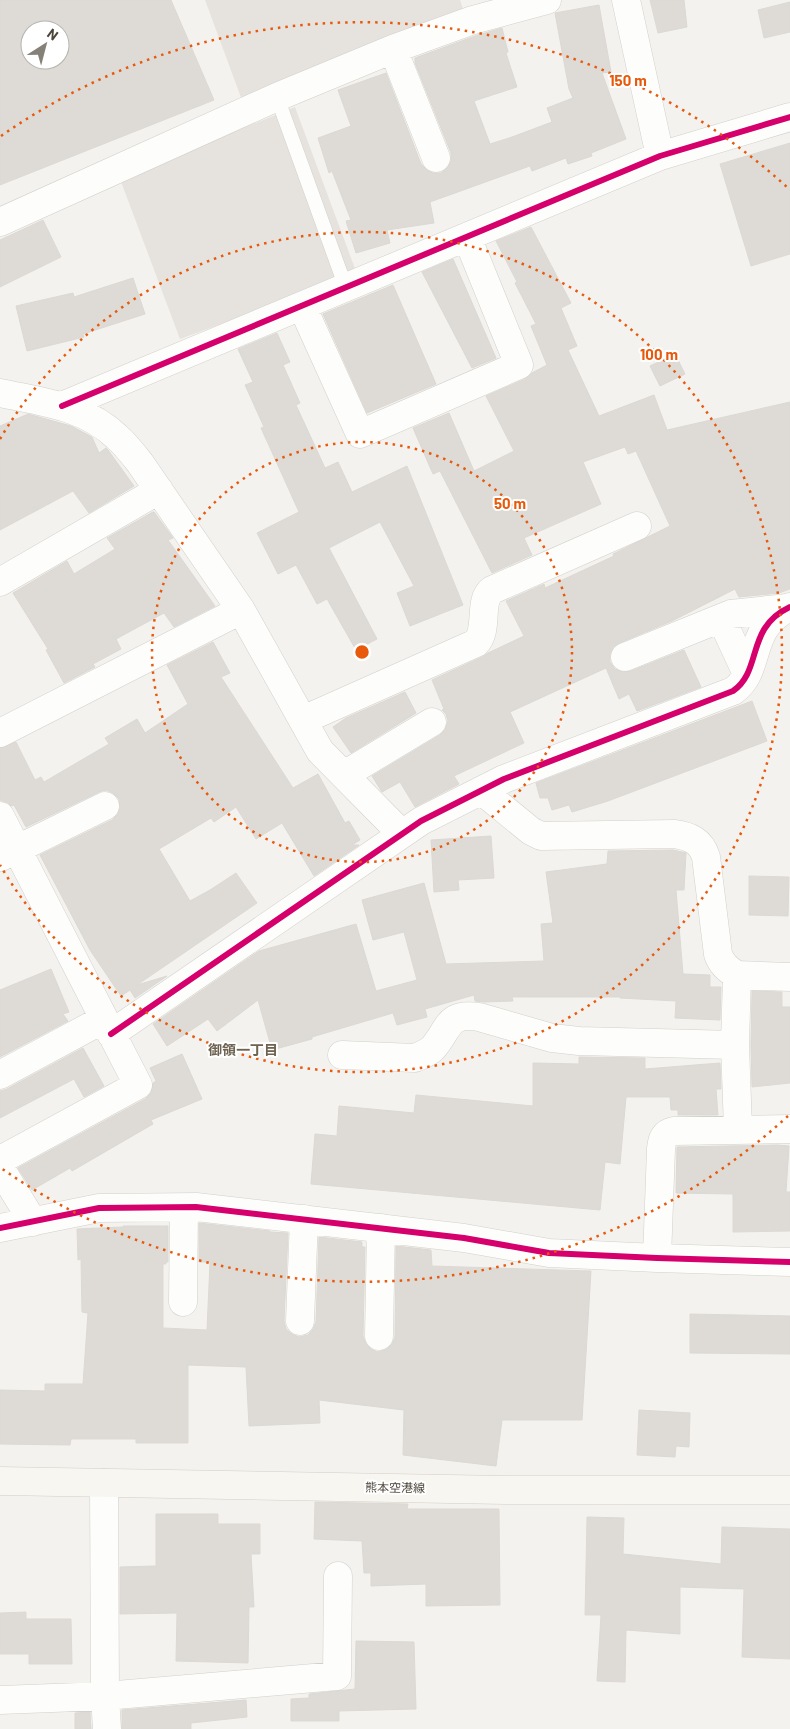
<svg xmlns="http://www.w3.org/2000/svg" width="790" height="1729" font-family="Barlow,'Noto Sans JP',sans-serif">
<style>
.parking{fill:#e6e3df}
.building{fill:#dedbd6;stroke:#dcd9d4;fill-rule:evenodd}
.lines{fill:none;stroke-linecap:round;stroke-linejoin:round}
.lane-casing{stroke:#d2d0cb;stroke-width:15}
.street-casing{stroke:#d2d0cb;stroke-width:29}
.secondary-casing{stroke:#d3cfc5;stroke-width:29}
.lane{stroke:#fdfdfc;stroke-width:14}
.street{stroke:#fdfdfc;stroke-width:28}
.secondary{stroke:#f7f6f1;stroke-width:28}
.cycleway-casing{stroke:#fff;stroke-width:9}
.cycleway{stroke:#d6006c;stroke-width:6}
.ring{fill:none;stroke:#e8590c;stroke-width:2.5;stroke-dasharray:2.5 5}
.labels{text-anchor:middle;stroke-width:4;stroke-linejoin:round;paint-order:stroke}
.street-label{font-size:12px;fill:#4b4439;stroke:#fff}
.neighbourhood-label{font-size:14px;font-weight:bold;fill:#6e6250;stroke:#fff}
.centre{fill:#e8590c;stroke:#fff;stroke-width:2.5}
.ring-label{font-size:15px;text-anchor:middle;font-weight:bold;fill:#e8590c;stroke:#fff;stroke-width:4;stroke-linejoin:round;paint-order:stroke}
</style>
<rect width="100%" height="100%" fill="#f4f2ee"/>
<path class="parking" d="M205,0h255l4,12 -221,91z
M295,107l62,167 -177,65 -60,-160z"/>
<path class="building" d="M0,0h171l43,100 -214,85zM30,30h30v30h-30z
M650,0h34l3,27 -29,6z
M790,2v30l-26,6 -6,-28z
M599,5l12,67 -9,1 24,66 -35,14 1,3 -24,8 -2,-6 -34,13 -2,-5 -100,36 4,21 -47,7 3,13 -34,10 -10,-32 5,-1 -19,-49 -3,2 -11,-35 33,-12 -13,-36 48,-17 35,91 6,6 6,3h8l7,-6 3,-6v-8l-36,-90v-5l63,-23 24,-7 6,24 -2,1 11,34 -43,14 16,43 22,-7 40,-15 -5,-14 26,-10 -4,-9 -14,-76z
M790,143v111l-39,12 -31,-102z
M43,220l18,37 -61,30v-47z
M531,227l40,76 -10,5 16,38 -9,4 31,66 55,-21 13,35 123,-28v187l-11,4 -40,4 -4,-8 -63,32 -53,22 -6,4 -3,7v8l5,7 8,3 8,-1 53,-21 17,37 -64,24 -8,-17 -10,5 -13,-31 -96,44 14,31 -70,33 5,8 -44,23 -15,-25 -18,10 -10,-16 68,-41 5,-5 3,-9 -2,-7 -4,-4 2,-1 -12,-29 50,-23 6,-4 36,-17 -18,-35 38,-17 1,4 69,-32 -1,-2 57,-28 -34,-75 -8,3 -3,-7 -42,15 18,42 -77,34 8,17 -40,18 -52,-102 -7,3 -20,-46 36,-15 25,58 40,-20 -28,-55 39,-17 7,-6 15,-8 -16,-39 5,-2 -21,-41 2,-1 -21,-41z
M453,259l43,99 -24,10 -50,-96z
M133,278l12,36 -62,20 1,3 -57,14 -11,-45 57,-13 1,4z
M393,285l43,99 -69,29 -44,-99z
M277,333l13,29 -7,3 17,38 -4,2 29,63 13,-6 14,30 55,-26 56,139 -53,21 -13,-33 17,-7 -34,-64 -51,26 48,91 -21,11 -29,-51 -10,5 -21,-39 -18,9 -21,-41 42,-21 -38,-84 3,-1 -19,-42 8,-3 -15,-33z
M675,354l10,20 -25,12 -10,-20z
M28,414l43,12 21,11 7,16 7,-5 2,2 26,36 -45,27 -16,-22 -73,39v-104z
M153,512h1l19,26 -5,2 47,66 -41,21 -10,-14 -48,26 5,10 -28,15 2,3 -31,16 -18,-33 2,-1 -35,-56 54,-32 7,13 41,-25 -8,-11z
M213,642l17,31 -9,4 72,111 25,-14 27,49 4,-2 11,19 -8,5h7l-45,31 -32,-53 -26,16 -20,-32 -22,15 -3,-4 -52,31 31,52 20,-11 26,-17 21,30 -120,82 30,-9 -32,22 -5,-8 -9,6 -31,-46 -50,-95 72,-35 6,-6 2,-6 -1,-9 -6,-6 -7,-3 -7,2 -73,35 -12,-22 -3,1 -3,-3 -8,-3v-52l16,-6 19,38 6,-3 3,5 65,-38 -4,-6 32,-19 8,14 43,-29 -21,-39z
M405,692l11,21 -65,40 -18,-26 13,-9z
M752,701l15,40 -159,60 -36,11 -3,-7 -17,5 -4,-12h-8l-4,-15z
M491,836l3,42 -36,2 1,10 -25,2 -3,-52z
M673,850l13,3 -2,37h-8l7,84 27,1v12h11l-1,33 -45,-2 1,-17 -56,-3v-1h-108l1,4 -29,1 -9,-1 -1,-6 -49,14 2,8 -30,8 -4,-12 -81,24v2l-40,11 -14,-50 -41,31 -9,-12 -41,27 -14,-22 106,-73 97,-27 20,67 41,-11 -13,-48 -31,8 -11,-40 62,-17 22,81 98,-3 -3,-37 12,-1 -7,-51 61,-8 1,-13z
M749,876l40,1 -1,39 -39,-1z
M51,969l18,43 -6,2 5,7 -68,36v-67z
M752,991l30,1v15h8v76l-38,4 -1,-42z
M83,1048l21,38 -20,11 -10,-18 -74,39v-27l7,-2z
M182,1054l20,45 -51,21 2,4 -81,47 -2,-3 -38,22 -14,-22 127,-69 6,-6 2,-10 3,-2 -6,-13z
M579,1057l66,1v11l75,-6 1,26h-5l2,26h-40v-5h-7l-1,-13h-44l-6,67 -15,-2 -5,48 -289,-26 4,-50 22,2 2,-30 75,7 2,-18 117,11v-43l46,1z
M777,1145l12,1 -3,46h4v39l-57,1v-38l-57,-1 1,-46z
M199,1223l71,8v1l18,1 -4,88 2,8 6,5 7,3 9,-2 5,-6 3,-7 3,-85 43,5v5h3l-2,89 3,8 5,5 7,3 9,-3 5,-5 3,-7 1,-91 35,4 1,16 159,5 -9,149h-80l-6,46 -93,-11 1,-45 -85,-10 1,23 -71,3 -3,-59 -58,-2v78h-52v-4h-65l-1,6 -70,-1v-54l45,1v-7h38l5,-71 -6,-1 -1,-53 -3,1 -1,-31 46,-2v-1h45v36h-2v2h-3v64l44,2 3,-68h-11z
M690,1314l100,2v38l-100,-1z
M639,1410l51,3 -1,34 -13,-1 -1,11 -38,-2z
M315,1502l93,2 -1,5h92l1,96 -74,1v-22l-55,2v-13h-7l-2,-32 -48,-2z
M156,1514h62v10h42v30h-9l3,53h-5l-1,56 -72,-2 1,-48 -57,1v-47l36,-1z
M587,1517l37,1 -1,36 98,10 1,-37 68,2v130l-48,-2 2,-68 -64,-2v47l-54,-4 -1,52 -28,-1 4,-66h-16z
M26,1612v7h45l1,45h-43v-10h-29v-41z
M356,1641l58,1 2,67 -77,2v10h-48v-22l18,-1v-4l46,-5z
M246,1700l1,17 -56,6v6h-69v-19z
M90,1712l1,17h-16v-16z"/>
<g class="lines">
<g class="lane-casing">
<path id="lane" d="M277,97l69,191"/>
</g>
<g class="street-casing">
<path id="street" d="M626,0l34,156
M393,49l43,109
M0,222l277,-125 116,-48 80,-29 74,-20
M302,306l58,128 159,-69 -52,-128
M0,393c42,9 85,13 117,44 9,8 16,17 23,26l101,147 79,141 82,83
M62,406l598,-250 130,-39
M0,582l159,-92
M721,618l26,56
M625,657l106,-43 56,-6
M303,720l173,-77c13,-13 2,-43 16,-53l145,-64
M0,733l241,-123
M344,775l88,-53
M482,791l49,40 10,5 133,-2c16,2 27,7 32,23l12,97c3,10 10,16 19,21l53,2
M0,816l138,269 -134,73 -3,8 1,5 31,51
M1,857l104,-51
M737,975l-2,70 3,84
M111,1034l310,-213 83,-42 229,-88c30,-21 12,-63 57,-84
M342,1055l73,3c7,-3 13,-5 18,-10 17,-20 14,-36 46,-31l73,21 27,3 156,4
M0,1075l104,-56
M0,1228l99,-20 97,-1 268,31 85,15 108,5 133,4
M657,1258l4,-109c1,-10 3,-16 13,-18l116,-2
M183,1302l1,-94
M300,1321l4,-102
M379,1336l2,-108
M104,1483l1,213 2,33
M0,1700l105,-4 232,-20 1,-100"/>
</g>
<g class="secondary-casing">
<path id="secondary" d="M0,1481l505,9h285"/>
</g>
<use href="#lane" class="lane"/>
<use href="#street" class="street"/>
<use href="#secondary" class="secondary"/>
<g class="cycleway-casing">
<path id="cycleway" d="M62,406l598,-250 130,-39
M111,1034l310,-213 83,-42 229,-88c30,-21 12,-63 57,-84
M0,1228l99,-20 97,-1 268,31 85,15 108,5 133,4"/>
</g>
<use href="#cycleway" class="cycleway"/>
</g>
<g class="ring">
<circle cx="362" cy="652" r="210"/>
<path d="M0 439A420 420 0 1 1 0 865"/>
<path d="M788 1116A630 630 0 0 1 1 1168M1 136A630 630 0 0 1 788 188"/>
</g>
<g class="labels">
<g class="street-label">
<text transform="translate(395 1488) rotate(1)" y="4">熊本空港線</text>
</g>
<g class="neighbourhood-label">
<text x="243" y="1055">御領一丁目</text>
</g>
</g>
<circle cx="362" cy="652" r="8" class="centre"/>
<g class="ring-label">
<text x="628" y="86">150 m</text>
<text x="659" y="360">100 m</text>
<text x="510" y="509">50 m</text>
</g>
<g transform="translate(45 45) rotate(36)"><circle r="24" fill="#ffffff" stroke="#b7b4b0"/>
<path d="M0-4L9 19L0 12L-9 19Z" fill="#868178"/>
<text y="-8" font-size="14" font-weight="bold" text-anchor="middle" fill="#4b4439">N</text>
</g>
</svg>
